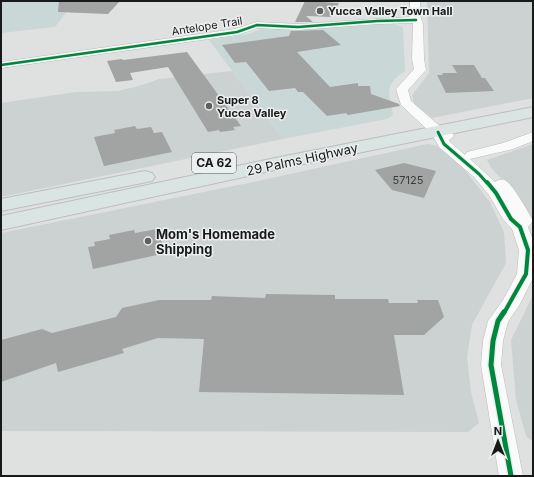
<svg xmlns="http://www.w3.org/2000/svg" width="534" height="477" font-family="Inter,sans-serif">
<style>
.built{fill:#ccd2d1}
.green{fill:#c9d8d6}
.building{fill:#a2a3a3}
.lines{fill:none;stroke-linecap:round;stroke-linejoin:round}
.minor-casing{stroke:#babcbb;stroke-width:1}
.primary-casing{stroke:#bdbebe;stroke-width:2}
.minor{fill:#fafafa;fill-rule:evenodd}
.primary{fill:#d9e4e3;fill-rule:evenodd}
.cycleway-far3-casing{stroke:#ecefef;stroke-width:4}
.cycleway-far2-casing{stroke:#ecefef;stroke-width:5}
.cycleway-far1-casing{stroke:#ecefef;stroke-width:6}
.cycleway-casing{stroke:#ecefef;stroke-width:8}
.cycleway-far3{stroke:#00873e;stroke-width:2.5}
.cycleway-far2{stroke:#00873e;stroke-width:3}
.cycleway-far1{stroke:#00873e;stroke-width:4}
.cycleway{stroke:#00873e;stroke-width:5}
.poi-dot{fill:#5e5f5f;stroke:#ecefef;stroke-width:1.5}
.labels{text-anchor:middle;stroke-width:3;stroke-linejoin:round;paint-order:stroke}
.far-poi-label{font-size:11px;font-weight:bold;fill:#181919;stroke:#ecefef;text-anchor:start}
.far-street-label{font-size:11px;fill:#181919;stroke:#ecefef}
.number-label{font-size:11px;fill:#3a3c3c}
.shield{fill:#ecefef;stroke:#585959;stroke-width:1}
.shield-label{font-size:12px;font-weight:bold;fill:#181919}
.street-label{font-size:13px;fill:#181919;stroke:#ecefef}
.poi-label{font-size:13px;font-weight:bold;fill:#181919;stroke:#ecefef;text-anchor:start}
</style>
<rect width="100%" height="100%" fill="#dfe1e1"/>
<path class="built" d="M427,1h106v97l-101,20 -18,-14 -2,-9 17,-22z
M232,71l51,68 -282,58v-94l75,-11 42,-1 24,-6 17,-6z
M427,144l12,2 18,14 33,42 14,30 2,31 -34,62 -5,32 4,35 8,31 -11,9 -467,-1v-198l257,-52z
M533,144v83l-1,-6 -17,-28 -23,-24 -5,-9z
M533,295v147l-7,-6 -10,-36 -5,-60z"/>
<path class="green" d="M1,1h74l-20,26 -54,6z
M392,23l11,4 2,44c-21,14 -16,21 -12,44l-6,4 -104,20 -74,-99 39,-6 17,-6 46,1z"/>
<path class="building" d="M59,1h61l-12,13 -50,-2z
M305,1h1l33,2 -8,14 -25,-1 7,6h-18z
M323,30l18,15 -44,7 33,35 28,-4v3h12l1,8 28,10 1,2 -52,9 -2,-2 -19,3 -24,-24h-5l-3,-4 -26,3 -23,-29 -11,1 -13,-18 67,-9 2,-5z
M187,52l54,74 -8,1 2,3 -15,2 -1,-2 -11,2 -40,-65 -38,6 3,7 -17,2 -9,-21 15,-2 1,1z
M452,65h22l8,13h3l9,13 -48,2 -9,-18h6l-1,-2h15z
M135,126l2,3 14,-2 3,6 8,-1 10,20 -68,14 -10,-29 21,-4 -1,-3z
M404,163l32,8 -12,27 -32,-8 -17,-20z
M157,229l9,24 -73,16 -5,-22 7,-1 -1,-4 16,-3 -1,-4 25,-5 1,3z
M266,294l69,1v4h53l1,4h29l-1,-3h21l6,17 -20,18h-30l10,60 -205,-3 5,-53 -46,-1 -36,11 2,4 -66,19 -2,-9 -55,19v-42l41,-11 10,4 64,-16 6,-9 37,-8h52l1,-4 53,2z"/>
<g class="lines">
<g class="minor-casing">
<path id="minor" d="M410,1h10v15l3,8 1,35 2,11 -18,20 3,11 32,28 9,4 2,3 -5,4 1,2 15,13 2,-3 36,-9 30,-11v9l-20,8 -43,10 25,23c3,-2 8,-4 11,-1 7,4 23,32 27,40l-5,6 5,13v38l-13,26 -12,18 -5,19 -2,24 22,111h-24l-18,-111 2,-24 5,-20 15,-21 14,-26 2,-24 -7,-21 -9,-10 -14,-24 -15,-18 -35,-30 -7,-13 -31,-29 -5,-16 18,-20 -2,-10 1,-36 -36,1 -79,6 -40,-2 -21,7 -236,33v-6l234,-33 22,-7 41,2 112,-7z"/>
</g>
<g class="primary-casing">
<path id="primary" d="M533,107v10l-258,53 -274,60v-14l274,-58z
M145,171l7,2 3,4 -3,4 -151,30v-12z"/>
</g>
<use href="#minor" class="minor"/>
<use href="#primary" class="primary"/>
<g class="cycleway-far3-casing">
<path id="cycleway-far3" d="M1,65l236,-33 20,-7 41,2 79,-6 39,-1"/>
</g>
<g class="cycleway-far2-casing">
<path id="cycleway-far2" d="M438,132l6,12 35,30 8,9"/>
</g>
<g class="cycleway-far1-casing">
<path id="cycleway-far1" d="M487,182l9,11 15,26 9,8 8,23 -2,24 -22,39"/>
</g>
<g class="cycleway-casing">
<path id="cycleway" d="M504,312l-6,9 -5,20 -2,24 20,111"/>
</g>
<use href="#cycleway-far3" class="cycleway-far3"/>
<use href="#cycleway-far2" class="cycleway-far2"/>
<use href="#cycleway-far1" class="cycleway-far1"/>
<use href="#cycleway" class="cycleway"/>
</g>
<g class="poi-dot">
<circle cx="320" cy="11" r="4"/>
<circle cx="209" cy="106" r="4"/>
<circle cx="148" cy="241" r="4"/>
</g>
<g class="labels">
<g class="far-poi-label">
<text x="328" y="15">Yucca Valley Town Hall</text>
<text x="217" y="104">Super 8<tspan x="217" dy="13">Yucca Valley</tspan></text>
</g>
<g class="far-street-label">
<text transform="translate(207 26) rotate(-9)" y="4">Antelope Trail</text>
</g>
<g class="number-label">
<text x="408" y="184">57125</text>
</g>
<rect class="shield" x="192" y="153" width="44" height="20" rx="3"/>
<g class="shield-label">
<text x="214" y="167">CA 62</text>
</g>
<g class="street-label">
<text transform="translate(302 159) rotate(-12)" y="5">29 Palms Highway</text>
</g>
<g class="poi-label">
<text x="156" y="239">Mom's Homemade<tspan x="156" dy="15">Shipping</tspan></text>
</g>
</g>
<rect width="534" height="477" fill="none" stroke="#181919" stroke-width="4"/>
<g transform="translate(498 441)" stroke="#ecefef" stroke-width="3" paint-order="stroke">
<path d="M0-3L7 15L0 10L-7 15Z" fill="#181919"/>
<text y="-6" font-size="11" font-weight="bold" text-anchor="middle" fill="#181919">N</text>
</g>
</svg>
